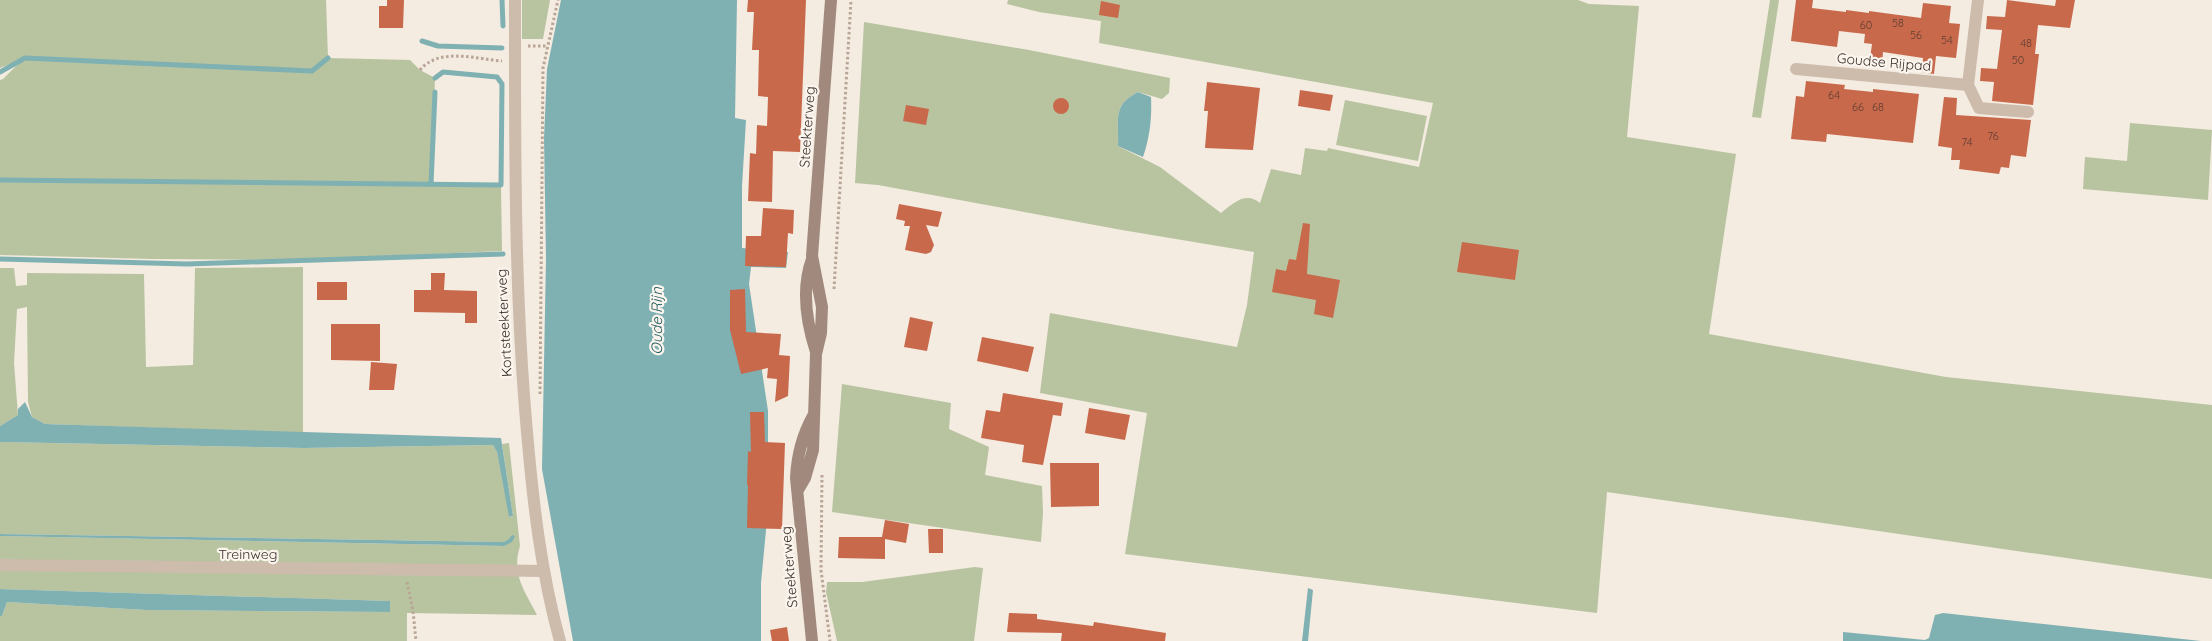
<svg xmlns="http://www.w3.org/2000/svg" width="2212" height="641" font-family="Quicksand,sans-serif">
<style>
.green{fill:#b8c4a0}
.water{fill:#7fb0b2}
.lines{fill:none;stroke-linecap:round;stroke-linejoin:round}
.stream{stroke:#7fb0b2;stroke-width:5}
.building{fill:#c8694b}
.path{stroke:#b9a596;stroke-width:3;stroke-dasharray:2.5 2.5;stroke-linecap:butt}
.minor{stroke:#cdbbac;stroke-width:12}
.tertiary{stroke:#cdbbac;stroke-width:12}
.secondary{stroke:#a18a7d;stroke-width:12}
.labels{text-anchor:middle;stroke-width:4.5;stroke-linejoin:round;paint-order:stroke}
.number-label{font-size:11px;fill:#5e3e33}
.street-label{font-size:14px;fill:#3b302b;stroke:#fbf5ee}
.water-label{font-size:15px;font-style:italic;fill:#1f5a5e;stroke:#fbf5ee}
</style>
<rect width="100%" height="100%" fill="#f4ebe1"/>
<path class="green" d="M0,0h326l2,58 82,2 10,10 15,8 -4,105 70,2 1,66 -199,9 -150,-1 -153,-4v-73l353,1 -353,-5v-98l3,-1 20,-20 -23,9z
M522,0h28l-7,39h-21z
M1008,0h570l11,4 50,2 -12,131 109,17 -27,180 237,43 266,28v174l-605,-87 -10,121 -472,-59 22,-141 -107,-20 10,-80 187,34 10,-42 7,-53 -132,-22 -244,-45 -23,-2 9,-161 165,28 141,28 -1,15 -7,6 -24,-7c-26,13 -19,28 -20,54l42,21 61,46c12,-10 25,-22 39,-10l11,-34 30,6 4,-27 22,3 1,-3 91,19 14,-64 -334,-60 2,-22 -62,-9 -32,-8z
M1770,0h9l-18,118 -9,-1z
M1345,100l82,16 -9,45 -82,-16z
M2130,123l82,7 -4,70 -125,-11 2,-32 42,4z
M303,267v166l-258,-9 -13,-7 -4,-15 -1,-95 -10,2 -3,54 4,52 -18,11v-158h14l2,18 11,-1v-12l117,1 2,93 47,-2 2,-97z
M842,384l109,19 -2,26 40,18 -4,28 57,11 1,27 -2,29 -209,-30z
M0,442l304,6 189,-3 4,7 13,65 3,-1 -11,-72 7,-1 11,103c-9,29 5,45 17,69l-130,-2v28h-407v-25h2l5,-14 139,8 244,2 -1,-11 -389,-12v-53l504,10 5,-7 -5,3 -504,-8z
M975,567l8,1 -9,73h-137l-11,-49 1,-10h35z"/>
<path class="water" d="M561,0h176l-2,118 11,2 -4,66v62l46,4 -2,16 -35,-1 -2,17 19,127v73l-2,46 -5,53v58h-188l-31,-172 4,-211 -2,-120 3,-69z
M1138,92l13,5c1,20 -1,40 -8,60l-25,-11c1,-26 -6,-41 20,-54z
M25,402l7,15 13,7 456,14 12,78 -4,1 -12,-65 -4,-7 -189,3 -304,-6v-16l18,-11v-6z
M0,534l504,8 5,-3 3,-4 3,1 -3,6 -8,4 -504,-10z
M1308,588l5,2 -5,51h-6z
M0,589l390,12v11l-244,-2 -139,-8 -5,14h-2z
M1943,613l258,28h-358v-9l82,8 4,-2 6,-23z"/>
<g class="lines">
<path class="stream" d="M502,0l1,26
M422,41l16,5 64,2
M0,72l25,-14 287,13 16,-13
M0,180l501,5 1,-101 -5,-7 -54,-5 -8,6
M431,184l4,-92
M0,259l187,5 316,-10"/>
</g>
<path class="building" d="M387,0h17l-1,28h-24v-22h8z
M748,0h58l-6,152 -27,-1 -1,51 -24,-1 2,-48 6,1 1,-29 10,1 1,-29 -10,-1 1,-46h-7l2,-38h-7z
M1796,0h17l-1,8 34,4v-2l23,3v-2l52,7 2,-15 28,3 -2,17 11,1 -4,34 -20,-2 -2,18 -12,-2 1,-14 -40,-6 -1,15 -13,-1 3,-22 -8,-1 1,-9 -26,-3 -2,16 -46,-6z
M2007,0l48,6 1,-6h19l-5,28 -32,-3 -3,29h4l-6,51 -41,-4 2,-19 -14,-1 1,-13 16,1 5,-39 -16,-1 1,-13 18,1z
M1101,1l19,4 -2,13 -19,-3z
M1806,81l39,4 -1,4 29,3v-3l46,5 -6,49 -86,-9 -1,8 -35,-3 5,-43 8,1z
M1207,82l53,6 -7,62 -48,-2 3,-37h-4z
M1300,90l33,5 -3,16 -32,-5z
M1944,97l13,1 -1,17 75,5 -5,37 -15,-2 -2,13 -8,-1 -2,7 -40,-5 1,-9h-9l1,-12 -14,-2z
M1053 106a8 8 0 1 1 16 0a8 8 0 1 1-16 0Z
M906,105l23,4 -3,16 -23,-4z
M899,204l43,8 -4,15 -12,-2 8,20 -3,7 -5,2 -21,-4 5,-24h-6l1,-5 -9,-2z
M763,208l31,2 -1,24 -5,-1 -2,34 -41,-1 1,-30h15z
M1303,223l7,1 -3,50 33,6 -7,38 -19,-4 2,-14 -44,-8 4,-23 10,2 3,-12 7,1z
M1462,242l57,8 -4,30 -58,-8z
M431,273h14l-1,17 33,1v32h-12v-10l-51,-1v-22h17z
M317,282h30v18h-30z
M745,289l1,43 35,2 -2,21 11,1 -2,40 -13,6 2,-23 -10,-1 1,-10 -27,6 -11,-44v-40z
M910,317l23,5 -6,29 -23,-4z
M331,324h49v37l-49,-1z
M982,337l52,10 -6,25 -51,-11z
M371,362l26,2 -3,26h-25z
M1003,393l60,10 -2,13 -8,-1 -10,50 -21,-3 2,-17 -43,-7 5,-28 14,2z
M1089,408l41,7 -5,25 -40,-7z
M750,412h14l1,30 20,1 -3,86 -35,-1 1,-43h-1l1,-34 3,1z
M1050,463h49v43l-48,1z
M885,520l24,4 -3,19 -21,-4v20l-47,-1 1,-21h43z
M928,529h15v24h-14z
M1009,613l28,1v5l56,7 1,-4 72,11 -1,8h-104l1,-8 -55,-1z
M787,627l2,14h-17l-2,-11z"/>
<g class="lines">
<path class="path" d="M528,46h20
M420,70c19,-23 56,-11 82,-9
M834,289l17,-289
M540,394l3,-326 15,-68
M822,475l-1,95 9,71
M407,582l6,29 3,30"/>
<path class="minor" d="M1796,69l172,16 10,-85
M1968,85l11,23 49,4
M0,565l544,6"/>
<path class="tertiary" d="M515,0c0,144 -1,288 12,432 6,70 14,141 33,209"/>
<path class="secondary" d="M812,259c-11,30 -6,62 4,93
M798,490l7,-12 8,-28 3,-96 5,-21 1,-26 -10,-51 19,-256
M812,641l-16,-163c1,-23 6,-42 17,-62"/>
</g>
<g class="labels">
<g class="number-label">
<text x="1898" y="27">58</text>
<text x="1866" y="29">60</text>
<text x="1916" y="39">56</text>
<text x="1947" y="44">54</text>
<text x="2026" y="47">48</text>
<text x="2018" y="64">50</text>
<text x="1834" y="99">64</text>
<text x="1858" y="111">66</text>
<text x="1878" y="111">68</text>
<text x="1993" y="140">76</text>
<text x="1967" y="146">74</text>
</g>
<g class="street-label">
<text transform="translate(1884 62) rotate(5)" y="5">Goudse Rijpad</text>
<text transform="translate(807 127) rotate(-86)" y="5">Steekterweg</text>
<text transform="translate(504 323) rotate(-93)" y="5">Kortsteekterweg</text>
<text x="248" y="559">Treinweg</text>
<text transform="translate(789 567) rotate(-95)" y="5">Steekterweg</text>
</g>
<g class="water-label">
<text transform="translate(657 321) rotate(-90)" y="5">Oude Rijn</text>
</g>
</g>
</svg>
